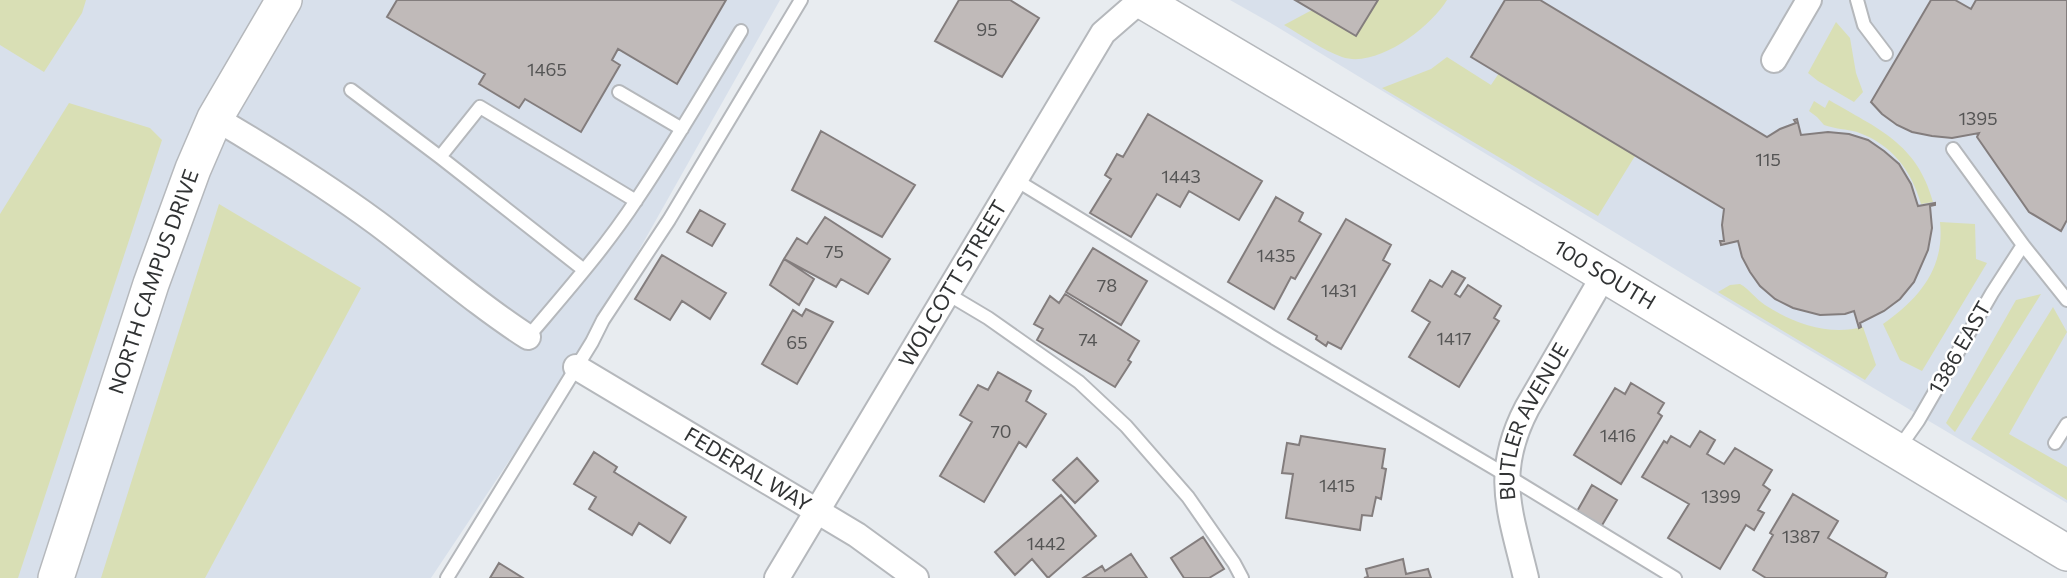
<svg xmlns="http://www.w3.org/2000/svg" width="2067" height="578" font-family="Commissioner,sans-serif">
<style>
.built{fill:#d8e0eb}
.green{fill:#d9dfb5}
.building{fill:#c0bab9;stroke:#837d7d;stroke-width:2}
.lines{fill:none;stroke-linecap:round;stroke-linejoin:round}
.service-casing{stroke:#b5b8bc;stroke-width:16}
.minor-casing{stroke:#b5b8bc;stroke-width:28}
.secondary-casing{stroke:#b5b8bc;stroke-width:38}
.service{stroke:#fff;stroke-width:12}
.minor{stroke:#fff;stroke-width:24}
.secondary{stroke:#fff;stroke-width:35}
.labels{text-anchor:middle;stroke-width:5;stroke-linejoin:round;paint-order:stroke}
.number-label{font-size:18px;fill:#555}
.street-label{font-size:21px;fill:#313334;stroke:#fff}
</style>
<rect width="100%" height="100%" fill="#e8ecf0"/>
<path class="built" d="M0,0h780l-199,353 -150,225h-431z
M1230,0h837v503l-328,-195 -465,-283z"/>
<path class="green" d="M0,0h86l-4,13 -38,59 -44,-27z
M1378,0h69c-17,28 -71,69 -105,57 -17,-6 -41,-22 -58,-32l28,-15 44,26z
M1836,22l14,16 6,35 7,19 -9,10 -36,-21 -10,-8z
M1447,57l44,28 8,-12 136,83 -37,60 -216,-128 49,-19z
M1829,100c49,29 88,43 104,102l-12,2c-10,-35 -30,-60 -64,-72 -11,-3 -22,-3 -33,-7l-7,-8 -8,-6 5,-10 11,7z
M69,103l81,25 12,12 -144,438h-18v-364z
M219,204l142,84 -156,290h-104z
M1940,222l35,2 1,35 11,4 -65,108 -22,-11 -17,-36c36,-25 62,-56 57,-102z
M1740,284c9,5 16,15 25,21 29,19 64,31 98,22l13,38 -11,15 -147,-88 12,-7z
M2041,294l-86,138 -9,-9 70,-123z
M2053,307l14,25 -58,102 58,33v33l-96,-61z"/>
<path class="building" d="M397,0h329l-49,84 -59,-35 -6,11 8,5 -39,67 -56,-33 -6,9 -40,-24 6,-10 -98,-57z
M959,0h51l29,18 -37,59 -67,-36z
M1295,0h83l-22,36z
M1505,0h35l227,137 13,-8 16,-6 -2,-3 3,-1 4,16 27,-3 21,2 19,6 16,11 15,13 12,20 7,22 17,-3v2l-5,1 2,22 -4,22 -14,32 -14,17 -16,12 -24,12 1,4 -2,1 -5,-17 -9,3 -25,1 -27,-7 -18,-9 -15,-13 -10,-14 -8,-15 -4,-16 -17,4 -1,-4h4l-2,-16 2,-16 -253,-152z
M1931,0h24l16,9 5,-9h91v220l-6,11 -32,-19 -52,-75 2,-4 -27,5 -20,-2 -20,-4 -15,-7 -15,-11 -11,-12z
M1148,114l114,67 -23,39 -50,-29 -9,16 -23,-13 -26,43 -41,-24 21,-34 -6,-4 12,-21 6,3z
M821,131l94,54 -33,52 -90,-47z
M1276,197l27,16 -4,8 22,13 -26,45 -4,-2 -17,32 -46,-27z
M700,210l25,14 -13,22 -25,-14z
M825,217l65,42 -22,35 -27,-15 -5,8 -52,-28 13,-21 10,6z
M1346,219l45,26 -8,15 7,4 -49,85 -13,-7 -2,4 -10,-7 1,-3 -29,-17z
M1093,248l54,33 -26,44 -55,-33z
M662,255l64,38 -16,26 -28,-18 -12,19 -35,-21z
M784,259l30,20 -15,26 -29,-20z
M1452,271l13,7 -10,16 5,3 8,-12 33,21 -7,12 5,3 -40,66 -50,-30 21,-35 -18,-11 18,-31 12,7z
M1065,294l74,47 -11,19 3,2 -16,25 -78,-47 6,-11 -9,-5 16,-28 9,7z
M806,309l27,13 -36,62 -35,-20 31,-54 9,6z
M998,372l33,19 -5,10 20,13 -20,33 -7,-5 -35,60 -44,-26 32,-54 -12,-7 18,-30 10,5z
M1631,383l33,20 -6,10 4,3 -41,68 -47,-29 41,-67 10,6z
M1700,431l15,9 -8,14 17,10 11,-16 37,22 -9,15 7,5 -12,20 6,3 -10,17 -8,-5 -26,44 -52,-31 21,-34 -47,-27 22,-36 3,2 4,-7 19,11z
M1301,436l84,13 -3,19 4,1 -5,30 -5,-2 -4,19 -10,-1 -2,15 -74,-12 7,-44 -11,-1 5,-30 12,2z
M594,452l23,15 -3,5 72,45 -16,26 -31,-20 -7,12 -43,-26 7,-12 -22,-13z
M1077,458l21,23 -23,22 -22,-23z
M1592,485l25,15 -16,27 -25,-14z
M1793,494l45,27 -10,17 59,35 -2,5h-119l-13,-8 20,-35 -3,-2z
M1061,495l35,41 -48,42 -16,-19 -17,16 -20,-23z
M1203,537l21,32 -15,9h-25l-13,-20z
M1131,554l16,24h-64l19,-12 3,5z
M1403,559l3,15 22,-5 3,9h-67l4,-1 -2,-8z
M499,563l24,15h-33z"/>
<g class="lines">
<g class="service-casing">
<path id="service" d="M1857,0l7,25 22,29
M351,90l89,67 144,113
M619,92l63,37
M1953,149l70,96 44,55
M440,157l40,-50 156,94
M1016,180l255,156 235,139 169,103
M946,293l42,25 91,64 47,44 62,71 46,66 8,15
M528,337c38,-45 77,-89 109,-138 37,-55 70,-112 104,-168
M2055,443l12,-19
M1899,448l19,-27 74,-128 31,-48
M447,578l145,-236 11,-22 66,-100 132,-220"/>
</g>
<g class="minor-casing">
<g id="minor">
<path d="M1774,60l35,-60"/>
<path d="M215,118c56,33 110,67 162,105 51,38 98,80 151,114"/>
<path id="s1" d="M576,367l281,168 59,43"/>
<path id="s2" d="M777,578l326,-545 38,-33"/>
<path id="s3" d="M1526,578c-16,-67 -33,-105 1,-170l77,-133"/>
</g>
</g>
<g class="secondary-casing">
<g id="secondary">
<path id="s4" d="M1141,0l412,244 514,309"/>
<path id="s5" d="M56,578l95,-294 42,-115 22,-51 69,-118"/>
</g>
</g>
<use href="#service" class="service"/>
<use href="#minor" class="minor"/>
<use href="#secondary" class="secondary"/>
</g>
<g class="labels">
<g class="number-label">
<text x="987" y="36">95</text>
<text x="547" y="76">1465</text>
<text x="1978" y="125">1395</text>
<text x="1768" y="166">115</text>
<text x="1181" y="183">1443</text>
<text x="834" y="258">75</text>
<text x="1276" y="262">1435</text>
<text x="1107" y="292">78</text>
<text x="1339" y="297">1431</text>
<text x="1454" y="345">1417</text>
<text x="1088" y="346">74</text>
<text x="797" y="349">65</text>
<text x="1001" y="438">70</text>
<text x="1618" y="442">1416</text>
<text x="1337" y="492">1415</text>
<text x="1721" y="503">1399</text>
<text x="1801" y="543">1387</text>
<text x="1046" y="550">1442</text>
</g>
<g class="street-label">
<text dy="7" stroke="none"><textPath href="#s4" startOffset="539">100 SOUTH</textPath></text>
<text dy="7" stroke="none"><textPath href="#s5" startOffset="312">NORTH CAMPUS DRIVE</textPath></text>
<text dy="7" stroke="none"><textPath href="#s2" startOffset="343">WOLCOTT STREET</textPath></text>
<text transform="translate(1960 348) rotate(-60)" y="7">1386 EAST</text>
<text dy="7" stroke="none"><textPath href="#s3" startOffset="164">BUTLER AVENUE</textPath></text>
<text dy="7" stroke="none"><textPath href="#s1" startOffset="200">FEDERAL WAY</textPath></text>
</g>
</g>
</svg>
